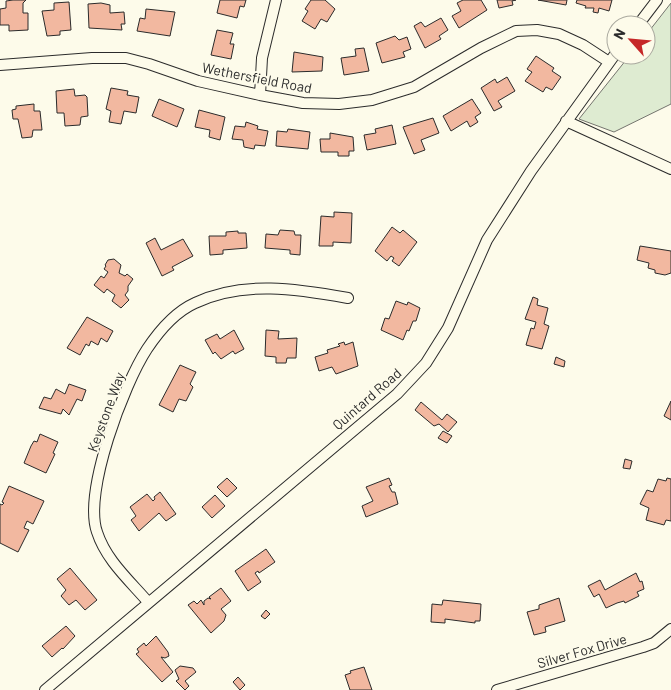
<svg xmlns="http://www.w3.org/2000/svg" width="671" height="690" font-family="Barlow,sans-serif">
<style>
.green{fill:#deebd1;stroke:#74746e}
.building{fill:#f2b8a0;stroke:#2b2b2b}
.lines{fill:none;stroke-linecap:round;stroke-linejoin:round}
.minor-casing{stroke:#2b2b2b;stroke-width:12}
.minor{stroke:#fdfbea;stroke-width:10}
.labels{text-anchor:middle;stroke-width:4;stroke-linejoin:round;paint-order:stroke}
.street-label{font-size:14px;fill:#2b2b2b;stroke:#fdfbea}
</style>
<rect width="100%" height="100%" fill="#fdfbea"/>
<path class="green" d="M671,3v101l-57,28 -35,-13 51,-64h16v-20z"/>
<path class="building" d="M13,0h13l-3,3v10h5v17l-19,1v-6h-9v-16l6,-1v-7z
M220,0h26l-2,7 -4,-1 -3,12 -20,-5z
M311,0h14l10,9 -8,13 -6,-3 -6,10 -13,-8 6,-10 -3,-2z
M463,0h18l6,10 -28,18 -7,-12 9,-5 -4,-8z
M497,0h19l-4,1 1,4 -14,3z
M538,0h29l-1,5z
M577,0h35l-3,11 -10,-3 -1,5 -5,-1 1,-4h-9l1,-2 -10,-3z
M69,2l2,28 -11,1v4l-13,1 -5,-25 12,-1v-7z
M101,3l9,2v8l14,-1 1,12h-4l1,6 -33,-2 -1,-24z
M146,9l29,3 -5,24 -33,-5 3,-13 5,1z
M441,18l7,12 -9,6 2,3 -16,9 -11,-22 7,-4 4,5z
M217,30l16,3 -3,11h4l-3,15 -20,-4z
M395,36l4,4 8,-3 4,12 -8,3 2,5 -23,6 -6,-20z
M364,48l5,23 -25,4 -3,-17 15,-2 -1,-7z
M294,52l29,5 -1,14 -30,1z
M536,56l18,12 -2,3 9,6 -9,13 -6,-3 -3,5 -18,-11 7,-9 -5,-3z
M507,77l8,14 -17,10 4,6 -8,4 -13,-23 14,-9 2,4z
M111,88l17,3 -1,4 12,2 -3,16 -12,-2 -3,13 -12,-2 2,-11 -5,-2z
M74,89l1,7 10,-1 2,2 1,19 -7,1 -1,8 -15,1 -1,-13h-7l-1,-22z
M159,99l25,10 -7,18 -25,-11z
M472,99l9,14 -6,4 3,5 -8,5 -3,-6 -16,10 -8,-15z
M34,104v7h6l2,19h-9l-1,7 -10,1 -4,-19h-5l-1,-9 4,-1v-3z
M199,110l26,7 -5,23 -11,-3 1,-7 -15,-3z
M433,118l6,15 -18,7 4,10 -11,4 -11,-27z
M246,122l12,4 -1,3 11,2 -3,15 -10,-1 -1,4 -10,-2 -1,-7 -11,-1 3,-13 10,1z
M392,125l4,19 -29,6 -3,-15 12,-2 -1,-4z
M288,129l22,3 -2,17 -32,-3 1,-15 10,1z
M330,133l23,4 1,14h-5v5h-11v-4h-17l-1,-13h10z
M334,212l18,1 -1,30 -18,-1v4h-14l2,-30 13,1z
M392,227l8,6 3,-3 14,12 -18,24 -7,-5 2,-3 -3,-2 -4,5 -12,-10z
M280,230l14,1 1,4h6l-1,20 -10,-1v-4l-25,-2 1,-14 12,1z
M238,231v2h8l1,15 -24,2v4l-13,1 -1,-19h17v-4z
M155,238l6,12 22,-11 10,17 -21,11 2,3 -12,6 -16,-33z
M640,246l31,5v22l-6,2 -10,-2v-3l-7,-2 1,-5 -12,-3z
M114,259l7,6 -2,8 6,3 2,-2 6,5 -5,7v5l-3,4 4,5 -8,8 -9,-7 3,-6 -8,-6 -3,4 -10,-8 7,-9 3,2 4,-6 -4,-3 2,-3 -1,-1 3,-5z
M533,297l5,2 -1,6 11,3 -4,16 5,2 -7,23 -16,-4 5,-17 3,1 2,-7 -11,-3z
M396,301l11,4 1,-3 12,6 -4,13h-3l-4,10 -2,-1 -4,10 -22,-10 4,-12 4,1z
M87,317l26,14 -6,11 -6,-4 -3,7 -7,-4 -2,5 -3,-2 -6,11 -13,-7z
M234,330l10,19 -9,5 -2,-3 -12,8 -6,-7 -2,2 -8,-14 12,-6 3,5z
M266,330l13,1 -1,8 19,-1 -1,20h-9l-1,5h-10v-6l-11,-1z
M344,342l1,3 8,-3 5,24 -22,8 -4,-7 -13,4 -4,-14 13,-4 -1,-3 13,-4 -2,-2z
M556,357l9,4 -1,6 -10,-3z
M180,365l16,7 -6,12 3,3 -7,14 -7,-2 -6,13 -14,-7z
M69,384l17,6 -4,11 -5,-2 -8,16 -6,-6 -2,5 -22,-6 5,-11 7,2 5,-10 9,5z
M671,401v19l-7,-4z
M421,402l21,18 5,-6 10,8 -9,10 -9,-8 -5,2 -19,-16z
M443,431l9,5 -5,7 -9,-5z
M40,434l18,8 -5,11 2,1 -9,19 -22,-10 7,-17 3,-5 3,1z
M625,459l7,2 -2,8 -7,-1z
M227,478l10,10 -10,9 -10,-10z
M389,478l3,7 -3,1 3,6h3l3,12 -32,13 -4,-11 11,-5 -7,-14z
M667,478l4,1v42l-5,-1 -2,5 -18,-5 3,-12 -9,-4 7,-14 6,2 5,-13 8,2z
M9,486l35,15 -11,23 -6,-3 -3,7 5,2 -11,22 -18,-9v-39l2,1 2,-2 -2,-1z
M160,492l16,22 -10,7 -7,-8 -20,18 -8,-11 5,-4 -6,-9 17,-13 6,7 2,-2 -1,-2z
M215,495l10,11 -13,12 -10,-11z
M266,549l9,13 -16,11 -1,-2 -3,2 6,9 -13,9 -13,-20z
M70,568l27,32 -12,10 -9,-10 -7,5 -8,-9 5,-6 -9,-11z
M636,573l4,9 2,-1 2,8 -7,3 2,4 -14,7 -1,-2 -7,2 -11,5 -7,-14 -5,3 -6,-11 12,-6 5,10z
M221,588l10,13 -10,8 5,6 -2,6 -13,12 -23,-28 6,-4 3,3 4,-4 3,5v-4l4,-3 3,1 -2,-2z
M559,598l6,23 -20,6 1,5 -12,3 -7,-23 12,-3v-4z
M443,600l38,4 -1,17h-5v2l-30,-4v4l-14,-1 1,-18 10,1z
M266,610l4,4 -5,5 -4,-3z
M66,626l9,10 -12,13 -1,-1 -10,9 -10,-11z
M156,636l12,16 1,4 -4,2 -4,-1 12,15 -11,10 -26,-28 3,-2 -2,-3 7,-6 2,3z
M180,666l13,2 3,4 -11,9 4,5 -4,4 -9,-9 3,-2 -4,-9z
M364,667l8,23h-22l-5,-15 6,-2 -1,-2z
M238,677l7,8 -5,5 -7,-8z"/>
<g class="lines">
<g class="minor-casing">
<path id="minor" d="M638,25l19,-25
M0,65l92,-7h34l23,6 49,17 62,14 43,8 36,1 33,-4 42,-13 67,-39 35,-17 21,-1 22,4 24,11 26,17
M260,95l2,-37 14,-58
M566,121l105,48
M148,602c-19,-22 -42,-42 -51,-70 -14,-40 27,-148 50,-183 12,-18 28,-37 48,-46 48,-23 103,-14 153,-5
M45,690l352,-296 29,-31 22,-35 39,-88 44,-69 85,-118
M497,690l146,-43 11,-4 17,-14"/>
</g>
<use href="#minor" class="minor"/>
</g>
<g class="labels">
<g class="street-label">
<text transform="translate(257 78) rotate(11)" y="5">Wethersfield Road</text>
<text transform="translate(367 399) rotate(-41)" y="5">Quintard Road</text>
<text transform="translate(106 412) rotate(-70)" y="5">Keystone Way</text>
<text transform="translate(582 651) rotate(-16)" y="5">Silver Fox Drive</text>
</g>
</g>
<g transform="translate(631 40) rotate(297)"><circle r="24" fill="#fdfbea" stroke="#a9a89e"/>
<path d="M0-4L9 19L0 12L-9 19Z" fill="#c62828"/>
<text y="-8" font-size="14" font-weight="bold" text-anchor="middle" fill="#2b2b2b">N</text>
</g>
</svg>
